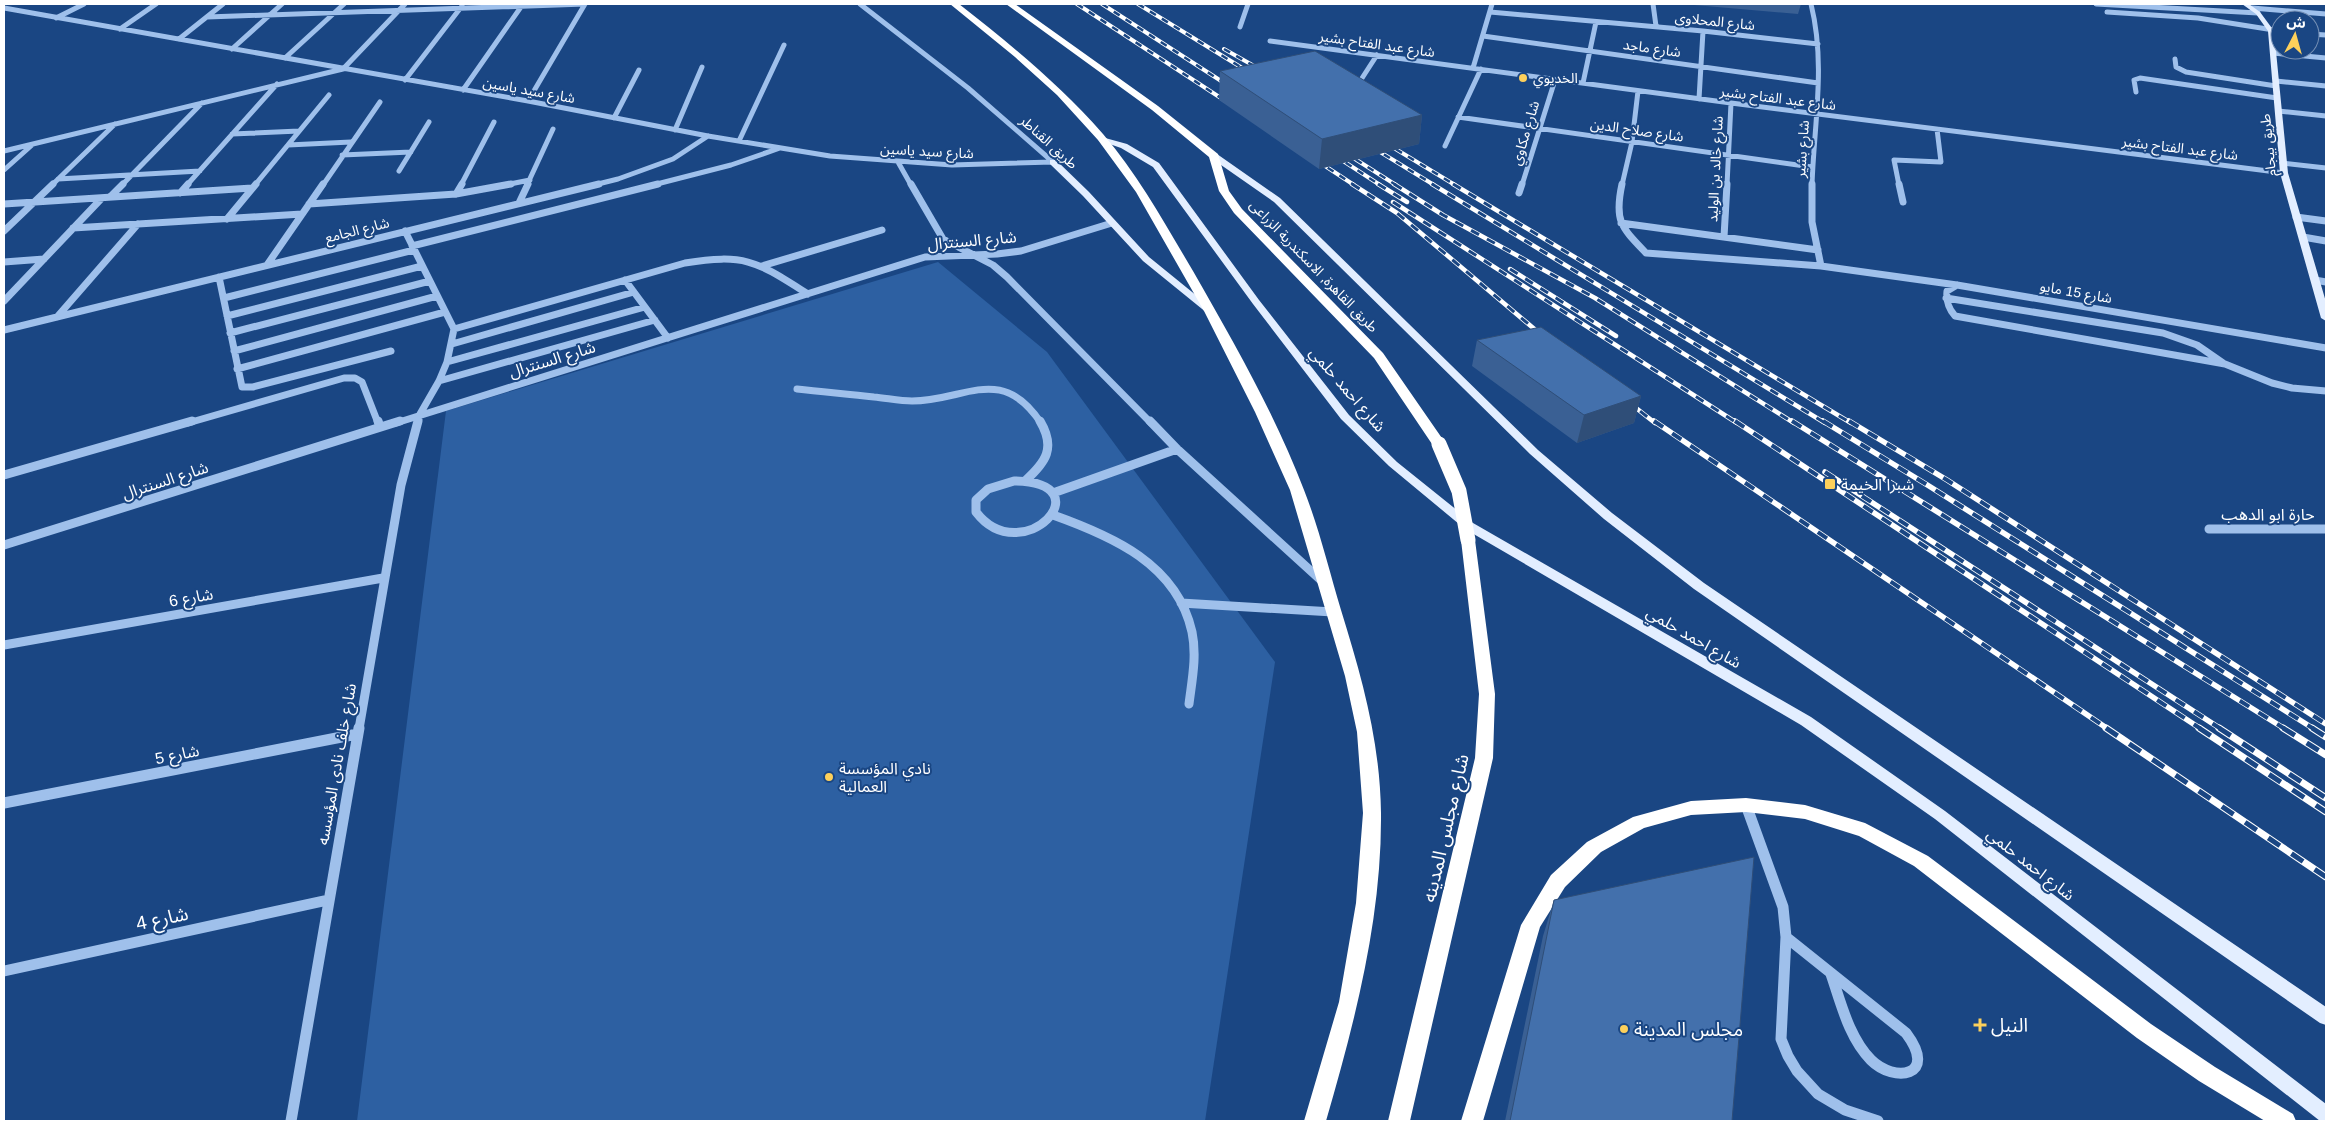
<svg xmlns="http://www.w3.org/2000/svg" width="2330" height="1125" font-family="Arial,'Noto Sans Arabic',sans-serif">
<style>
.green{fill:#2d60a2}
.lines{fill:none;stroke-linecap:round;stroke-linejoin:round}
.minor-far3{stroke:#9fc0eb;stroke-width:5}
.minor-far2{stroke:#9fc0eb;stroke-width:7}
.minor-far1{stroke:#9fc0eb;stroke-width:9}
.minor{stroke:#9fc0eb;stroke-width:11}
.major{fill:#e3eeff;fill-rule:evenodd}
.highway{fill:#fff;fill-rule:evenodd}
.rail-far3-casing{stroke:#fff;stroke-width:4}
.rail-far2-casing{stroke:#fff;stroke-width:4.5}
.rail-far1-casing{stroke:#fff;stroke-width:5.5}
.rail-casing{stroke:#fff;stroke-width:7}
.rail-far3{stroke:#1a4683;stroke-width:2.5;stroke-dasharray:7;stroke-linecap:butt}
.rail-far2{stroke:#1a4683;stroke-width:3;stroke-dasharray:9;stroke-linecap:butt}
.rail-far1{stroke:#1a4683;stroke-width:4;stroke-dasharray:11;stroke-linecap:butt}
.rail{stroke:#1a4683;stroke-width:5;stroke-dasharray:14;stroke-linecap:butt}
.highway-bridge{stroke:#fff;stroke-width:15}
.wall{fill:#3a6094}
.shaded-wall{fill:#2f4e78}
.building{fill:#4370ac;stroke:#2f4e78}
.poi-dot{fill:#fdd05b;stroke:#1a4683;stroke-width:2}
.labels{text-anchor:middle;stroke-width:4;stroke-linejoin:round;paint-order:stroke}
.far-street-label{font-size:14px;fill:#fff;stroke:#1a4683}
.far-poi-label{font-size:14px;fill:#fff;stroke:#1a4683;text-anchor:start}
.street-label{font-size:16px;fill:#fff;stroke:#1a4683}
.poi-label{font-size:16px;fill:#fff;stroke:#1a4683;text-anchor:start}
.near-street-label{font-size:19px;fill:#fff;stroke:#1a4683}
.near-poi-label{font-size:19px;fill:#fff;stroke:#1a4683;text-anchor:start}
</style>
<rect width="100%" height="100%" fill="#1a4683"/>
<path class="green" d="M938,262l109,90 228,310 -70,459h-848l89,-710z"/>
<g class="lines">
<path class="minor-far3" d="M860,4l108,84 85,74
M1653,4l3,22
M1811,4c15,60 3,120 1,181
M2096,4l162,9
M4,8l524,93 180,35 122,20 122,9 101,-3
M2252,8l74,6
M1490,12l213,19 115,13
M2107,12l91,6 82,13
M207,17l378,-13
M56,18l28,-14
M1240,27l8,-23
M120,29l36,-25
M2310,34l16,1
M1483,36l335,47
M179,39l44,-35
M1270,41l461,62 553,70
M232,49l50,-45
M2273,53l53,5
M285,58l59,-54
M2175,59l1,8 10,5 90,14
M1473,68l19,-64
M405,80l57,-74
M2276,81l50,5
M1583,83l13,-61
M1355,89l22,-34
M463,90l60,-86
M2136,92l-2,-12 6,-2 137,20
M1699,99l4,-68
M528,101l57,-97
M2278,111l48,5
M1458,117l354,50
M614,118l25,-48
M675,130l27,-63
M232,134l67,-3
M739,141l45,-96
M288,145l63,-3
M1445,146l36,-77
M4,151l339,-82 62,-65
M342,155l69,-3
M898,162l13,23
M2282,163l44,5
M4,170l28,-25
M399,171l30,-49
M58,179l142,-8
M52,185l63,-61
M122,185l80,-82
M187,185l90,-101
M255,185l74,-90
M323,185l57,-83
M461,185l33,-63
M505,185l25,-5
M527,185l26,-56
M594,185l24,-6 55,-20 35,-23
M653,185l78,-20 49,-17
M1522,185l33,-105
M1622,185l10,-43 6,-51
M1727,185l4,-82
M1899,185l-5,-25 47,2 -4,-33"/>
<path class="minor-far2" d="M911,184l32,55 50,26 14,12 144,146
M1622,184c-8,37 -1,43 24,69l175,13 136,19 369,63
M1812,184v38l9,44
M1899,184l4,18
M180,193l8,-9
M1519,193l3,-9
M456,194l6,-10
M110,197l13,-13
M519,203l9,-19
M4,204l248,-16
M309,204l147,-10 55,-10
M2296,217l30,4
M227,219l29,-35
M1621,223l197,27
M73,228l229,-14
M4,231l49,-47
M405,231l49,98 -7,33 -8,19 -19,33 -2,9
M1724,237l3,-53
M2303,237l23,4
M412,246l246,-62
M4,262l40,-3
M267,265l56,-81
M762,266l120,-36
M219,277l23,110h11l138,-36
M625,280l43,58
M2315,280l11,2
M1957,285l-10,6c-1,10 1,17 8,25l270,48 47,19 20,5 34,3
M224,298l190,-48
M1946,298l217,35 34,12 26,18
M4,301l98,-103
M227,316l195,-50
M57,317l81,-93
M454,329l231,-66c62,-10 72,-1 123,31
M4,330l595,-146
M230,333l200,-52
M452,344l182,-52
M234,351l203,-55
M447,362l198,-55
M237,369l208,-57
M439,381l216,-61
M797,389c26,3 51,5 77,8 12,1 26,4 38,4 53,0 89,-38 129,22
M188,423l156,-45h11l7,4 16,41
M396,423l529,-166 72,-3 24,-3 91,-28"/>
<path class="minor-far1" d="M378,421l2,6
M1150,421l27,28 146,133
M4,475l188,-54
M1014,481c93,1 8,91 -38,31v-12l12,-11z
M1025,481c21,-19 31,-33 15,-60
M1053,493l124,-44
M1053,515c59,21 124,49 139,117 5,24 0,48 -3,72
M2209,529h117
M4,545l396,-124
M1181,603l152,9
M4,645l379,-67
M359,729l42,-244 17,-64"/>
<path class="minor" d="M4,803l353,-69
M1746,805l37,102 3,30 -5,102 7,17 9,15 21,23 27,16 33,11
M1786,937l120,96c33,44 -12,50 -35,27 -22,-22 -30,-57 -40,-86
M4,971l324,-71
M291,1121l68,-393"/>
<path class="major" d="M2242,4h7l11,8 14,19 14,142 38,129v19l-5,-3 -41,-145 -12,-142 -12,-17z
M1098,136l29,8 32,19 100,137 90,115 48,47 76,61 338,194 134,94 381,293v17h-6l-385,-302 -134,-94 -336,-196 -76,-63 -48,-47 -88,-115 -100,-137 -32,-19 -23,-8z
M1211,154h6l63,44 258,252 74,63 92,70 622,424v18l-6,-2 -626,-434 -90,-70 -74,-65 -256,-252 -63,-44z
M1050,160h6l33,32 60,65 64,52v4h-6l-64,-52 -60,-65 -33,-32z"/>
<path class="highway" d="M950,4h9c51,40 101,81 144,130 36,42 62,90 90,137 40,70 82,143 111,219 15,38 25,80 37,120 21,68 39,131 40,203 1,105 -26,208 -55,308h-22l35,-119 17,-99 7,-90 -6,-81 -12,-56 -55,-186 -35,-78 -51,-101 -68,-119 -38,-52 -41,-45 -42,-38z
M1006,4h9l143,102 60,48 11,37 13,18 141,144 63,91 -2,3h-10l-60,-89 -140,-145 -15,-22 -10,-34 -57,-47z
M1468,535l5,2 2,3 20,154 -2,64 -83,363h-22l87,-363 4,-64 -18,-154 2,-3z
M1746,798l59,7 60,18 63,33 223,168 64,43 78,47 3,7h-31l-66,-40 -62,-43 -223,-172 -55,-30 -54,-17 -59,-7 -55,3 -47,13 -43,24 -36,35 -25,40 -57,194h-22l60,-196 30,-50 36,-33 46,-25 58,-16z"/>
<g class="rail-far3-casing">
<path id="rail-far3" d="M1077,4l153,100
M1102,4l130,84
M1138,4l114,70
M1224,49l39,22
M1384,142l71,43
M1372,147l62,38
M1344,152l52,33
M1334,155l46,30
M1316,160l38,25"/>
</g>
<g class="rail-far2-casing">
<path id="rail-far2" d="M1352,184l45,29 148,125
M1378,184l29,18
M1394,184l49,31 152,83 199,125
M1432,184l393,239
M1453,184l398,239
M1393,202l344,221
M1510,269l106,67
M1626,400l29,23"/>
</g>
<g class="rail-far1-casing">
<path id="rail-far1" d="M1654,421l454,308
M1735,421l466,308
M1792,421l493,308
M1823,421l106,65 385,243
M1849,421l98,59 379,244
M1825,472l396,257"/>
</g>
<g class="rail-casing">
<path id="rail" d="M2106,728l220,149
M2199,728l127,84
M2219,728l107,70
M2283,728l43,27
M2312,728l14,9"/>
</g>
<use href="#rail-far3" class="rail-far3"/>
<use href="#rail-far2" class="rail-far2"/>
<use href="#rail-far1" class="rail-far1"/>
<use href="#rail" class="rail"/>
<path class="highway-bridge" d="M1439,444l20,47 9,49"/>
</g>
<path class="wall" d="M1694,4h107l-3,10 -104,-9z
M1220,71l202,44 -3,29 -100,25 -100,-69z
M1477,340l164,56 -7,27 -57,20 -105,-77z
M1554,900l178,221h-227l38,-185z"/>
<path class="shaded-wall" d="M1422,115l-3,29 -100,25 3,-30z
M1641,396l-7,27 -57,20 7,-28z"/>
<path class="building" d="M1315,51l107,64 -100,24 -102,-68z
M1541,327l100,69 -57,19 -107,-75z
M1754,857l-22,264h-222l44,-221z"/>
<g class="poi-dot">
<circle cx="1523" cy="78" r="5"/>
<rect x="1824" y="478" width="12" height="12" rx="2.5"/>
<circle cx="829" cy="777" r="5"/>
<path d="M1977.5 1017.5h5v5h5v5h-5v5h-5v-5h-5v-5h5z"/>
<circle cx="1624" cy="1029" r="5"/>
</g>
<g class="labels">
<g class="far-street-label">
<text transform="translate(1715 21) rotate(6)" y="5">شارع المحلاوى</text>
<text transform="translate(1377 44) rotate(8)" y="5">شارع عبد الفتاح بشير</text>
<text transform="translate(1652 48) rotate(8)" y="5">شارع ماجد</text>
<text transform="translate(529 90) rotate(10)" y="5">شارع سيد ياسين</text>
<text transform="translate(1778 98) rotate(7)" y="5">شارع عبد الفتاح بشير</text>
<text transform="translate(1637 130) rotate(8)" y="5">شارع صلاح الدين</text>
<text transform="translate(1525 133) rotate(-73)" y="5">شارع مكاوي</text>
<text transform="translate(1049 142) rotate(42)" y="5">طريق القناطر</text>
<text transform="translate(2268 145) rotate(-96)" y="5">طريق بيجام</text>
<text transform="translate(2180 148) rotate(7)" y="5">شارع عبد الفتاح بشير</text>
<text transform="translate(1802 149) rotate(-86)" y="5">شارع بشير</text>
<text transform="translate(927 151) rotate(3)" y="5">شارع سيد ياسين</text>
<text transform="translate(1715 169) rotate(-87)" y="5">شارع خالد بن الوليد</text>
<text transform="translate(357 230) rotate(-14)" y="5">شارع الجامع</text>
<text transform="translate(1314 266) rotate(46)" y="5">طريق القاهرة, الاسكندرية الزراعى</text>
<text transform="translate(2076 292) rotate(10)" y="5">شارع 15 مايو</text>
</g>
<g class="far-poi-label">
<text x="1533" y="83">الخديوي</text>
</g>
<g class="street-label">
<text transform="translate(972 240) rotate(-5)" y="6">شارع السنترال</text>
<text transform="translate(552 359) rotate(-17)" y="6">شارع السنترال</text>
<text transform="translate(1348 389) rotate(49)" y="6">شارع احمد حلمي</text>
<text transform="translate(165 480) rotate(-18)" y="6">شارع السنترال</text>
<text x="2268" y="520">حارة ابو الدهب</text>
<text transform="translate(191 597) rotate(-10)" y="6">شارع 6</text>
<text transform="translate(1694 637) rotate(30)" y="6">شارع احمد حلمي</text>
<text transform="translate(177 754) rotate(-11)" y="6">شارع 5</text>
<text transform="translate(336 764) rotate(-80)" y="6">شارع خلف نادى المؤسسه</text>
<text transform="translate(2031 864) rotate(38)" y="6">شارع احمد حلمي</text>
</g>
<g class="poi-label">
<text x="1841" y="490">شبرا الخيمة</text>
<text x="839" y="774">نادي المؤسسة<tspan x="839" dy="18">العمالية</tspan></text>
</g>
<g class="near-street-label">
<text transform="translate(1445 828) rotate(-77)" y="7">شارع مجلس المدينه</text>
<text transform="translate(162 918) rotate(-12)" y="7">شارع 4</text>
</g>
<g class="near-poi-label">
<text x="1991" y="1032">النيل</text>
<text x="1634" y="1036">مجلس المدينة</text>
</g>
</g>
<rect width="2330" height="1125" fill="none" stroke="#ffffff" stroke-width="10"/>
<g transform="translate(2295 35) rotate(6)"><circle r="24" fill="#1a4683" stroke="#7690b5"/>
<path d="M0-4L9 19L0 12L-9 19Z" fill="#fdd05b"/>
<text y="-8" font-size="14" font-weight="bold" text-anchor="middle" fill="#ffffff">ش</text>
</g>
</svg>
